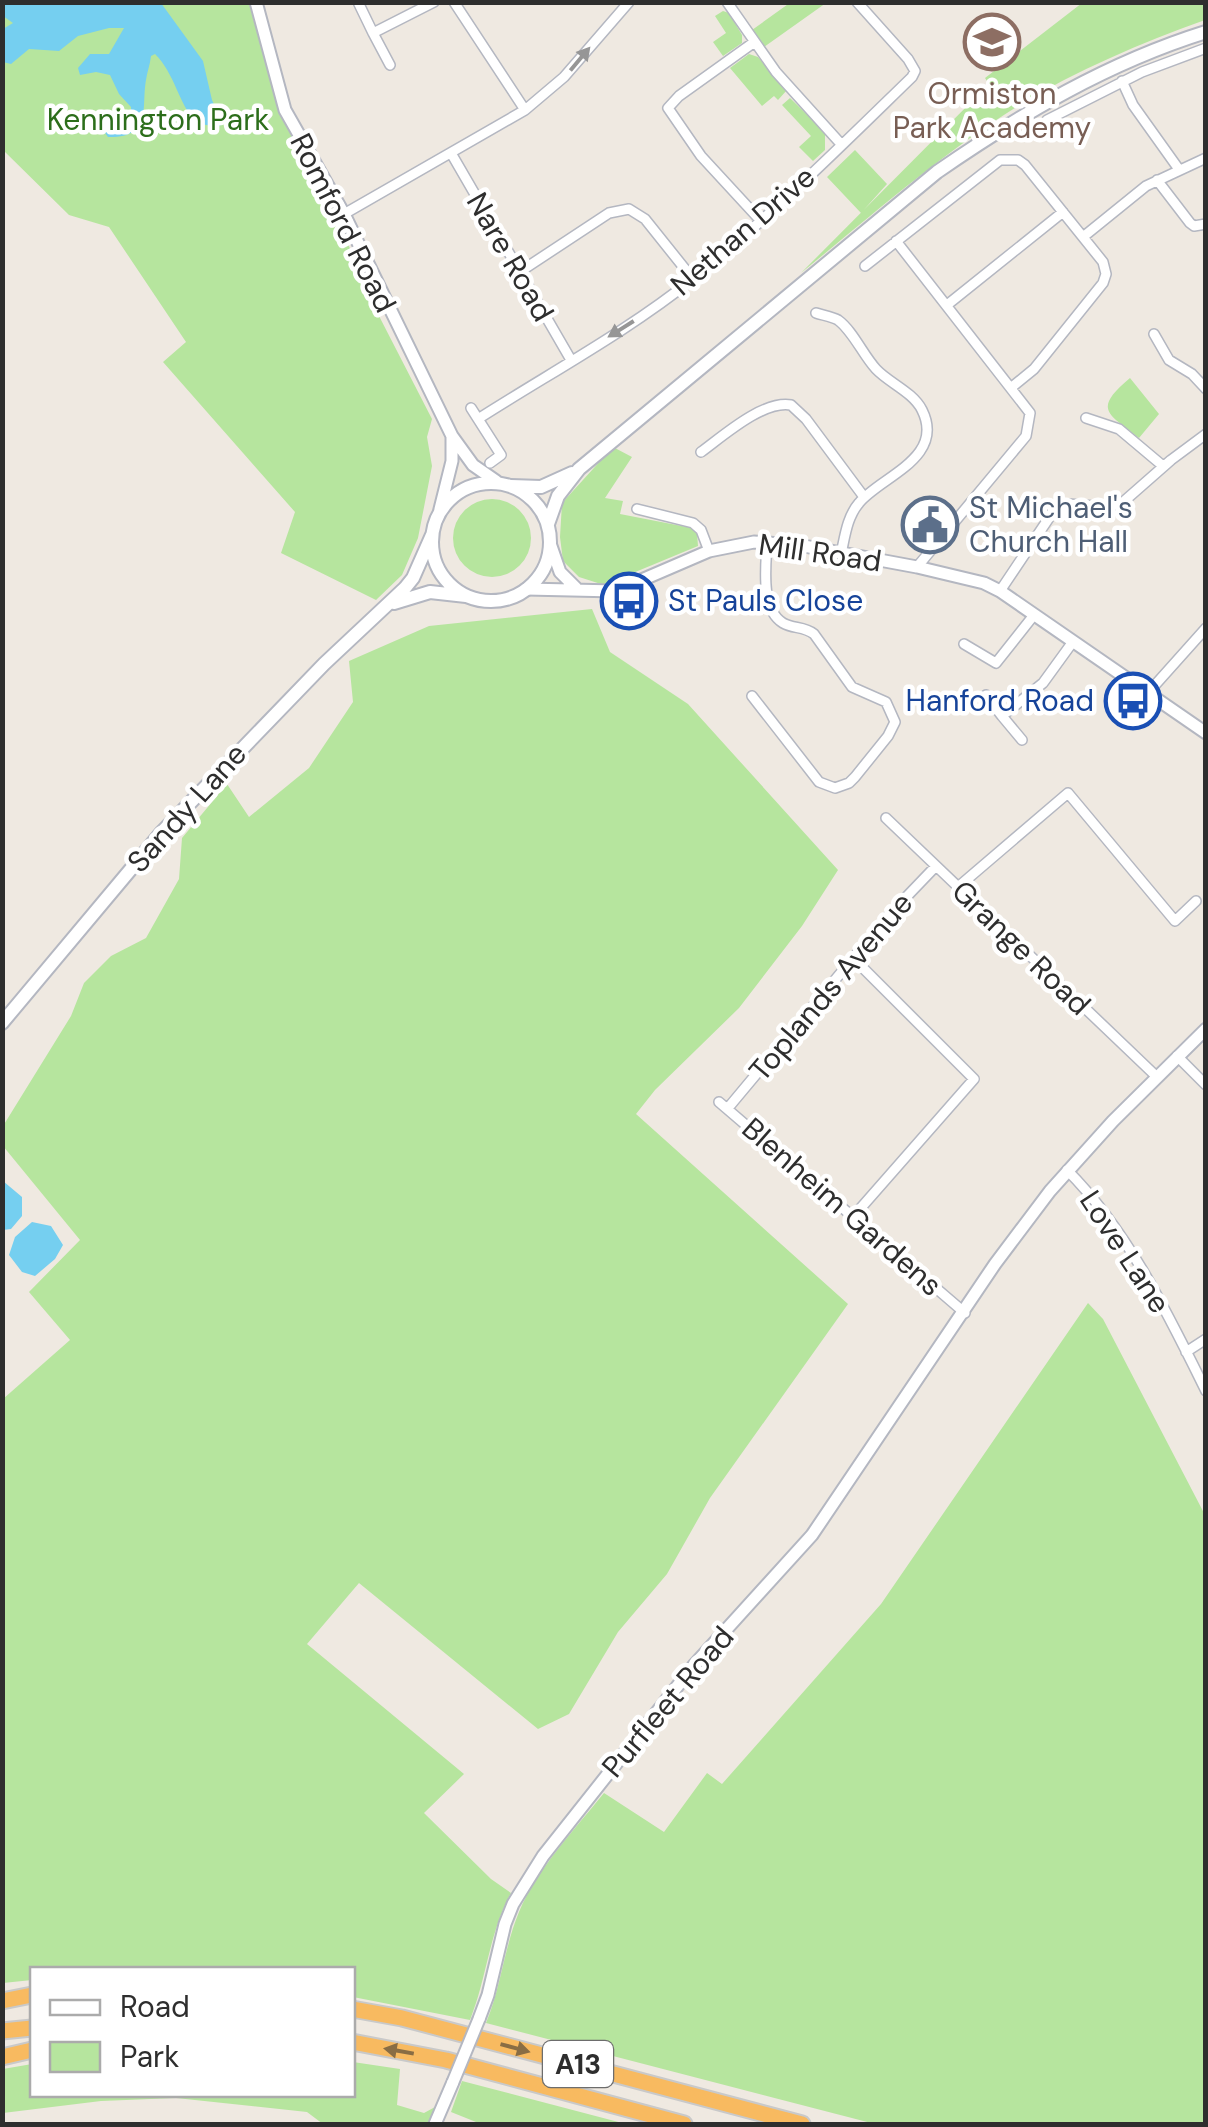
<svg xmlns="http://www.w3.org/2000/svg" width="1208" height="2127" font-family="'DM Sans',sans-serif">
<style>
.green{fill:#b6e59e}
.water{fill:#75cff0}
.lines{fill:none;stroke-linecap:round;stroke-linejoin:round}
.minor-casing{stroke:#b4b7c1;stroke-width:12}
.tertiary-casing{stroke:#b4b7c1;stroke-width:15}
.secondary-casing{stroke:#b4b7c1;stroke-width:16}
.trunk-casing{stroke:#c9c9c9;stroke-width:19}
.minor{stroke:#fff;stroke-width:9}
.tertiary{stroke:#fff;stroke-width:11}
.secondary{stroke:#fff;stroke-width:12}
.trunk{stroke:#f8ba60;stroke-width:15}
.tertiary-bridge-casing{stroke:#b4b7c1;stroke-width:15;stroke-linecap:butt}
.tertiary-bridge{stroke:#fff;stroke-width:11}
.oneway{fill:#969696}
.oneway2{fill:#896d44}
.labels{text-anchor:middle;stroke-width:9;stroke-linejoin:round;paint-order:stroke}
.shield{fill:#fff;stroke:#6d6d6d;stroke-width:2.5}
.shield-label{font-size:28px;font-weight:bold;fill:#2e2e2e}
.education-label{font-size:30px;fill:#785e54;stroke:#fff}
.park-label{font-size:30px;fill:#2c6e1b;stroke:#fff}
.street-label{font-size:30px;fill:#2e2e2e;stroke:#fff}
.service-label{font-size:30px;fill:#4e5e75;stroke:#fff;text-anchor:start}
.transit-label{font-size:30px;fill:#164399;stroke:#fff;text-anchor:start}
</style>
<rect width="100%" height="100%" fill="#efe9e1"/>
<path class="green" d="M791,2l35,1 -62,44 -12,-17z
M3,3h246l30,110 57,103 43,100 53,103 -5,18 5,29 -14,72 -16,37 -26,25 -95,-47 14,-41 -132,-150 23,-20 -77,-115 -40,-12 -66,-65z
M1082,3h123v17c-64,23 -128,50 -187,86 -77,48 -147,110 -217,167l188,-189 -4,-6z
M723,11l6,2 13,22v8l-19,13 -10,-14 13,-9 -11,-17z
M749,54l9,3 29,33 -9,10 -4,-4 -12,10 -32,-38z
M790,98l35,34v18l-12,11 -14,-14 12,-11 -29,-31z
M855,150l32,34 -26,29 -34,-36z
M1130,378l29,36 -20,24c-31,-25 -47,-28 -9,-60z
M613,447l19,10 -27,41 18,3 -3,13 72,14 5,5 1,13 -94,39 -25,-8 -16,-16 -3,-24 2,-34z
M453 538a39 39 0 1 1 78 0a39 39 0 1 1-78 0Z
M592,609l18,43 78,52 150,166 -36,56 -63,82 -84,82 -19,24 212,190 -138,194 -43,76 -49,58 -49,82 -31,15 -179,-146 -52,61 157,130 -40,39 67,66 20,14c-22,40 -24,85 -41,127l-117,-23 -1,-27h-320v10l-29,3v-584l67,-59 -41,-48 51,-52 -77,-94v-20l68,-110 13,-33 27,-27 35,-18 33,-59 3,-41 45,-54 22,33 60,-49 44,-66 -4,-41 80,-35z
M1088,1303l15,16 102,196v609h-330l-389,-101c15,-36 18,-75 33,-111 18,-43 56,-83 85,-119l60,39 43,-59 15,11 159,-180z
M353,2062l47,7 -3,36 27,8 11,-6 -7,17h-105l-16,-12 -131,-14 -75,3 -98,12v-44l29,-5v30h320z
M462,2081l164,43h-145l-30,-12z"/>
<path class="water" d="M3,2l158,1 42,58 9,39 11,24 -6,3 -21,-4c-18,-21 -21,-49 -41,-69l-4,2c-1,9 -4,16 -5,24 -5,28 7,58 -38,57l-15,-21 30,5 8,-5v-9l-12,-13 -9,-19 -14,-3 -16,3 -2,-7 12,-14h19l15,-26h-15l-31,8 -19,15 -30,-2 -18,15 -8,-2v-33l10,-6 -10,-7z
M3,1181l19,16v19l-11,13 -8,1z
M32,1222l19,4 12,19 -8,14 -20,17 -13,-4 -13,-17 6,-18z"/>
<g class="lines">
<g class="minor-casing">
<path id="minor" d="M358,2l15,31
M454,2l71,108
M727,2l49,70 65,72
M753,43l-74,53 -11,12 33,48 59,64
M390,65l-17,-32 61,-31
M1122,81l11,24 45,63
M1047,120l95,-48 64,-24
M451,153l120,207
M1157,180l33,43 4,3 12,-2
M344,214l181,-104 39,-33 65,-75
M1083,237l63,-51 60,-28
M896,241l134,172 -4,23 -109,131
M865,266l135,-106h18l7,5 78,97 3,12 -3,9 -69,86 -22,18
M518,273l91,-60 20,-4 16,10 48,60
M947,305l116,-93
M816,313c6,2 17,4 22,7 15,11 25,35 38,49 13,14 37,23 46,41 24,48 -42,67 -63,93 -12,14 -14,33 -18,51
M1154,334l15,26 23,14 14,15
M471,408l7,11c72,-46 150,-88 216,-141 77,-62 148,-133 218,-201l3,-6 -7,-12 -51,-57
M1086,418l33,11 44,37
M478,419l23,36 -11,8
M701,452c22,-16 62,-52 90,-47l15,14 58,78
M637,509l56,14 8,7 8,21
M1000,591l55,-82 13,-5 41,3 13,-4 49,-43 35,-26
M964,644l32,19 38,-48
M1147,694l59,-66
M986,695l16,21
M752,696l67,86 16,6 14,-5 6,-6 33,-41 7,-14 -9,-20 -34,-15 -38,-53c-10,-8 -21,-5 -31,-11 -23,-14 -17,-58 -16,-80
M1022,740l-20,-24 41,-33 29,-40
M886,818l271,259
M958,887l110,-94 107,128 21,-20
M1177,1056l29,29
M719,1102l246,211
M728,1108l162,-194 46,-48
M1067,1170c61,61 101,144 139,221
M852,1218l122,-139 -121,-121
M1186,1352l20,-13"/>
</g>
<g class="tertiary-casing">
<path id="tertiary" d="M256,2l29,108 59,104 108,222 21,29 23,16
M440,509l12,-48v-25
M551,546l9,26 16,16
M526,589l90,2 93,-40 45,-9 50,4 113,21 67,16 16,8 206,142
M479,2019l9,-24 17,-71 8,-20 30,-48 152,-192 117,-129 183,-271 55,-73 63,-70 93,-92
M435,2124l18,-42"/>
</g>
<g class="secondary-casing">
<path id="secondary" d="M432 542a59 59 0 1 1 118 0a59 59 0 1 1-118 0Z
M511,486l30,1 31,-14
M548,524l10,-28 21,-27 358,-297c84,-58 170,-109 269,-140
M394,603l36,-11 36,4
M2,1023l160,-191 162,-168 81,-76 8,-10 19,-43"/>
</g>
<g class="trunk-casing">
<path id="trunk" d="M2,2001l30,-6
M352,2009l50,9 400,106
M2,2031l30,-3
M352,2042l94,18 238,64
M2,2057l30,-7"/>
</g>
<use href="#minor" class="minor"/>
<use href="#tertiary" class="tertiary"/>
<use href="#secondary" class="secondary"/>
<use href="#trunk" class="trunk"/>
<g class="tertiary-bridge-casing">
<path id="tertiary-bridge" d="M453,2082l26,-63"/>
</g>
<use href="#tertiary-bridge" class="tertiary-bridge"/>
</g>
<defs><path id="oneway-solid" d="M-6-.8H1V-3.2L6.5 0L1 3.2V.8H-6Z" transform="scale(2.5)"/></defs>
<g class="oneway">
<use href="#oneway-solid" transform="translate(580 59) rotate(-50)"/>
<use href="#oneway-solid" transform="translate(621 329) rotate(148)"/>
</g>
<g class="oneway2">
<use href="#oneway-solid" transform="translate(515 2048) rotate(15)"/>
<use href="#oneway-solid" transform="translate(399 2051) rotate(-170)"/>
</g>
<defs>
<g id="school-ring" transform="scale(2.875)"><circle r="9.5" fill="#fff" stroke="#8d6e63" stroke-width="1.5"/><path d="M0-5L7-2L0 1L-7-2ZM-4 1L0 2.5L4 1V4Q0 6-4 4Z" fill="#8d6e63"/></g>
<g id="civic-ring" transform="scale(2.875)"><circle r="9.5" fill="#fff" stroke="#5c6f8a" stroke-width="1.5"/><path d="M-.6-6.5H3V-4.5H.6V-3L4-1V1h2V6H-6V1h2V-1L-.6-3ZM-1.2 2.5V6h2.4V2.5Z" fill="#5c6f8a"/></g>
<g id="bus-ring" transform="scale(2.875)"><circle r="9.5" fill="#fff" stroke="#1a4fb4" stroke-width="1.5"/><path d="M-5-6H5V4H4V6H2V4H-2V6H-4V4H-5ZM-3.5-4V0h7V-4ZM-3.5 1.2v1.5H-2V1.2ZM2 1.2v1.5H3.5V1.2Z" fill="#1a4fb4"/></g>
</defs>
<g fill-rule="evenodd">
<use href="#school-ring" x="992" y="42"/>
<use href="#civic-ring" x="930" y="525"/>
<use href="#bus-ring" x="629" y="601"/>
<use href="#bus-ring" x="1133" y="701"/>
</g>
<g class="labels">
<rect class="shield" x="543" y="2041" width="70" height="46" rx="8"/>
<g class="shield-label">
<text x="578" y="2074">A13</text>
</g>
<g class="education-label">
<text x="992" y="104">Ormiston<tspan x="992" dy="34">Park Academy</tspan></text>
</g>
<g class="park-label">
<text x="158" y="130">Kennington Park</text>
</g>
<g class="street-label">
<text transform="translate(343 223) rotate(63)" y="10">Romford Road</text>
<text transform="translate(743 231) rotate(-41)" y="10">Nethan Drive</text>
<text transform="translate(510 257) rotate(60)" y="10">Nare Road</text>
<text transform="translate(820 553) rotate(8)" y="10">Mill Road</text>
<text transform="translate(187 808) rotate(-48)" y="10">Sandy Lane</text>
<text transform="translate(1021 948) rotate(44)" y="10">Grange Road</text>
<text transform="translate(831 987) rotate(-50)" y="10">Toplands Avenue</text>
<text transform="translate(842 1207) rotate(41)" y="10">Blenheim Gardens</text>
<text transform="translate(1125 1252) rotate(57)" y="10">Love Lane</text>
<text transform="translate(668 1702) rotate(-50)" y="10">Purfleet Road</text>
</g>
<g class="service-label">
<text x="969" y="518">St Michael's<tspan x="969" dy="34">Church Hall</tspan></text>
</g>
<g class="transit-label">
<text x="668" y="611">St Pauls Close</text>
<text x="1094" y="711" text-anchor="end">Hanford Road</text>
</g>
</g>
<rect width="1208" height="2127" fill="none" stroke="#2e2e2e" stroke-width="10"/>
<rect x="30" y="1967" width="325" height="130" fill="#ffffff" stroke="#ababab" stroke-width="2.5"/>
<rect x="50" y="2000" width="50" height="15" fill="#ffffff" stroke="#ababab" stroke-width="2.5"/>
<text x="120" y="2017" font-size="30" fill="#2e2e2e">Road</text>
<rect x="50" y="2042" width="50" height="30" fill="#b6e59e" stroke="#ababab" stroke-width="2.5"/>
<text x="120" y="2067" font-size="30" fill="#2e2e2e">Park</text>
</svg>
